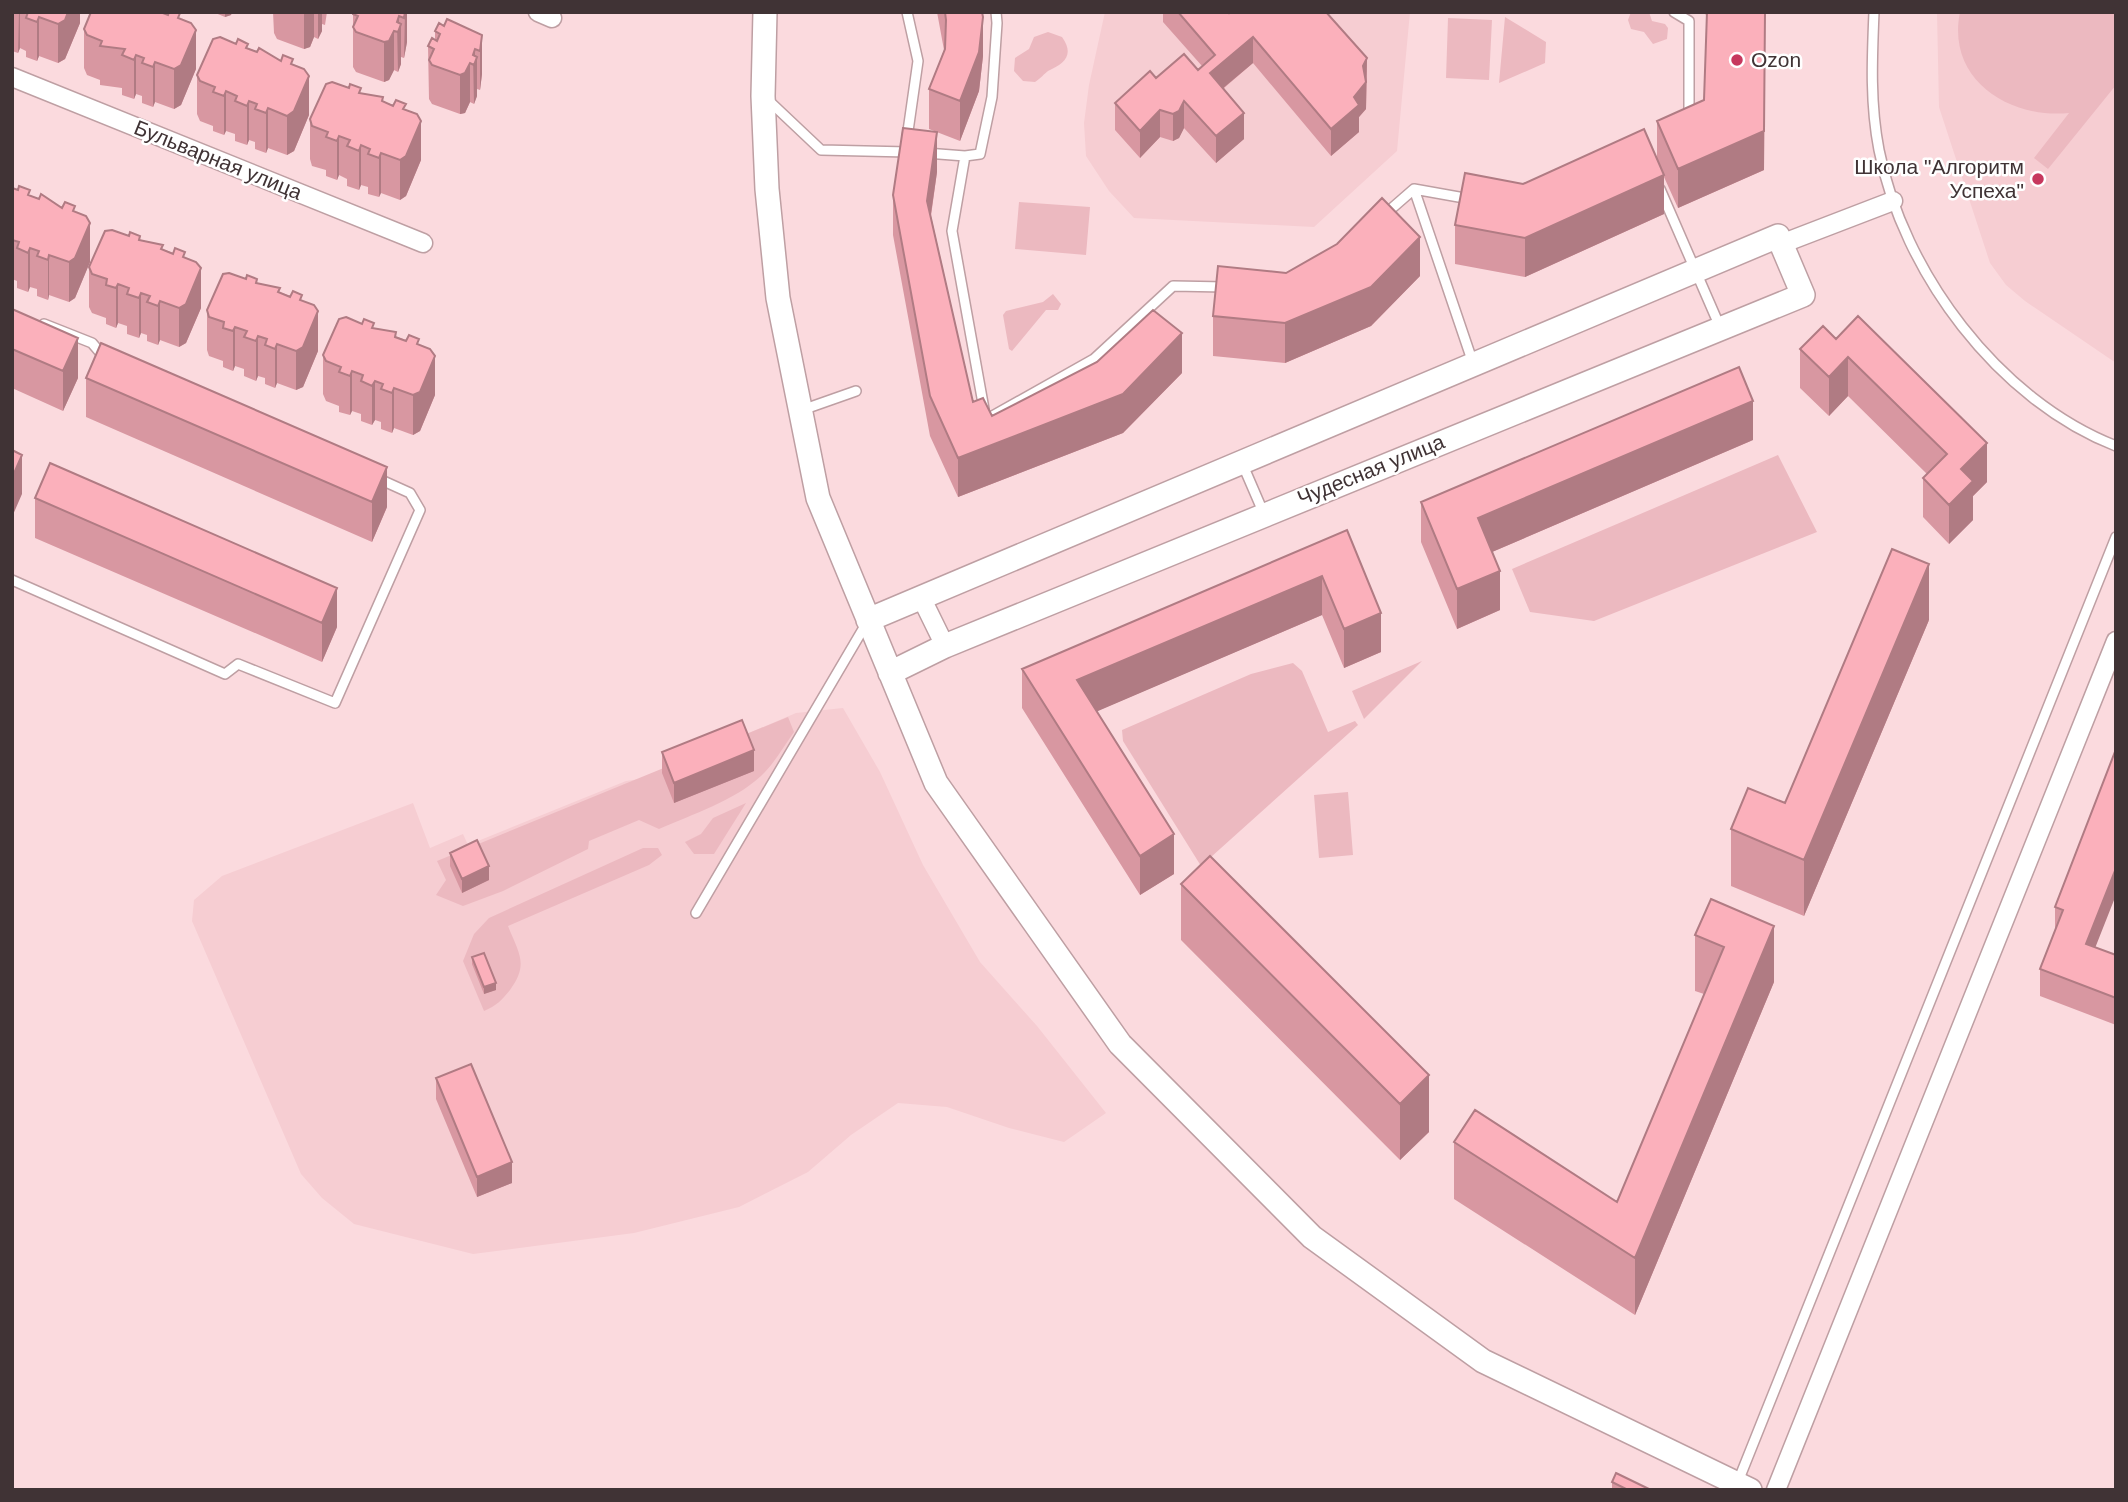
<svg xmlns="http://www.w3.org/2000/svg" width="2128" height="1502" font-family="Helvetica,sans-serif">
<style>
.built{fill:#f6cdd2}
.green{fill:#ecb9c0}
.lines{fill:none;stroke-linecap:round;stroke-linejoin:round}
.service-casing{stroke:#be9fa3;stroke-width:12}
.minor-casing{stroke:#be9fa3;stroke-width:21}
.tertiary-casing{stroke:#be9fa3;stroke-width:26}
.service{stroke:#fff;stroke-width:9}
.minor{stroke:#fff;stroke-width:18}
.tertiary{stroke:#fff;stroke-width:23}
.wall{fill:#d897a1}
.shaded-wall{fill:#b07b83}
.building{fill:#fbb0bb;stroke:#b07b83;stroke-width:2}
.poi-dot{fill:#c7385e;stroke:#fff;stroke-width:2.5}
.labels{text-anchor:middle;stroke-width:5;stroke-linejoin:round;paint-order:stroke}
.poi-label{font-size:21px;fill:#403335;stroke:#fff;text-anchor:start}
.street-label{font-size:21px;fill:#403335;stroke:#fff}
</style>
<rect width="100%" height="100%" fill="#fbdade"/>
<path class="built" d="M1105,12h305l-13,139 -83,76 -180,-9 -25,-27 -23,-35 -2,-33 5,-38z
M1937,12h179v351l-91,-62 -19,-16 -16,-22 -51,-156z
M843,708l37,64 43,93 57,97 57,64 69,87 -42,29 -55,-14 -62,-21 -49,-4 -47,32 -43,37 -69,35 -105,26 -161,21 -119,-30 -32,-26 -21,-24 -109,-253 2,-21 28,-24 191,-73 17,45 33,-14 5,11 158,-64 14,-2 156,-66z"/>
<path class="green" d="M1631,12h18l3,9 13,3 3,4 -1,11 -14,5 -9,-12 -13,-3 -3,-9z
M1960,12h156v73l-68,84 -14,-11 35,-45c-59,6 -123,-33 -109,-101z
M1505,17l41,25 -1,21 -46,20z
M1448,18l44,2 -3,60 -43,-2z
M1048,32l14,5c13,18 2,27 -14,34 -3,2 -8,8 -13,11l-12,-1 -9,-10 1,-13 14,-9 5,-12z
M1019,202l71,5 -4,48 -71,-6z
M1053,294l8,10 -3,6h-12l-34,41 -3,-2 -6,-34 3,-4 37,-9z
M1778,455l39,77 -223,89 -64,-9 -18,-43z
M1422,661l-58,58 -12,-28z
M1293,663l9,8 26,61 27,-11 3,4 -157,141 -78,-125 -1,-11 129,-56z
M788,717l6,15c-10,14 -20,32 -33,44 -27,25 -68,38 -102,53l-20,-9 -50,21 -1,8 -85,42 -40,15 -27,-11 10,-15 -9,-19z
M1348,792l5,63 -34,3 -5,-63z
M746,803l-32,51h-20l-9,-12 16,-8 12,-16z
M643,848h15l4,7 -13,10 -141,61c11,28 21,38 2,64 -8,10 -14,16 -26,21l-21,-50 11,-27 15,-16z"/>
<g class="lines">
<g class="service-casing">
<path id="service" d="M907,12l11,49 -11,77
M1674,12l15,9v96
M1874,12c-2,47 -4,92 5,138 24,122 119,250 237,296
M767,99l54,51 87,2
M926,153l39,3 -13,75 32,178
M965,156l15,-2 12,-57 5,-74 -1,-11
M1414,189l59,174
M1660,189l60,138
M1383,216l31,-27 56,10
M44,324l48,19 12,14
M802,410l54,-19
M989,418l105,-59 79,-73 52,1
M1242,463l22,51
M12,580l213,94 13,-10 97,39 85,-193 -10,-17 -31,-14
M696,913l170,-289
M1737,1484l379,-947"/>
</g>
<g class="minor-casing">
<path id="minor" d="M538,12l14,6
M12,77l411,166
M1781,244l112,-43
M921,597l24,49
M1776,1490l340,-849"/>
</g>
<g class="tertiary-casing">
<path id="tertiary" d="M765,12l-2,84 4,93 11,109 40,200 118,285 184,261 192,193 171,124 267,129
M868,620l910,-384 25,59 -858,351 -55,27"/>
</g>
<use href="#service" class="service"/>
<use href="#minor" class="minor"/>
<use href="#tertiary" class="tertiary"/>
</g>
<path class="wall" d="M12,12h68v11l-15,36 -7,4 -19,-7 -2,5 -11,-4v-6l-6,-3 -2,5 -6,-2z
M213,12h19l-1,3 -6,2z
M273,12h54l-2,13 -3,-1v7l-4,8 -4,-2 -4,10 -6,2 -27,-10 -3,-6z
M407,12v30l-3,16 -3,-1v7l-3,8 -4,-2 -5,10 -5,2 -28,-10 -3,-5v-53z
M937,12h45l1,44 -4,35 -19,50 -31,-12v-40l15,-39z
M1163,12h65l139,46 -1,51 -7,8v15l-28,24 -78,-93 -29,25 20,51 -28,24 -32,-35 -5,10 -6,3 -13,-4 -20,21 -25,-28v-27l41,-25 42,-8 4,-4 -39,-44z
M1700,12h65l-1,158 -86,38 -14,-31v37l-139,63 -70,-13v-39l68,-41 134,-26v-37l47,-21 3,-85z
M180,19l16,50 -15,36 -7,4 -19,-7 -2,5 -11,-4v-7l-6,-2 -2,5 -12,-4v-7l-22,-3v-5l-13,-5 -3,-7v-39z
M444,26l38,9v39l-2,16 -3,-1v7l-3,8 -4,-2 -5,11 -5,1 -28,-10 -3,-5 -1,-53 7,-7v-8z
M248,48l45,17 16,50 -15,36 -7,4 -19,-7 -2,5 -11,-4v-7l-6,-2 -2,5 -12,-4v-7l-9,-3 -2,4 -11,-4v-5l-13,-5 -3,-7v-39z
M361,93l45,17 15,50 -15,36 -6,4 -19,-7 -2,4 -11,-3v-7l-7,-2 -2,5 -12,-4v-7l-8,-4 -2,5 -11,-4v-6l-14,-4 -2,-7v-40z
M937,172l-6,44 42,186 19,14 190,-43 -59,60 -165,64 -28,-61 -37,-201v-40z
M12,188l50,20 13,4 15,50 -15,36 -6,4 -20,-7 -1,5 -11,-4v-7l-7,-2 -2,5 -11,-4v-7l-5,-2z
M140,241l45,16 16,51 -15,35 -7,4 -19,-7 -2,5 -11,-4v-6l-6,-2 -2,5 -12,-4v-8l-9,-3 -2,5 -10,-4v-6l-14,-5 -3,-6v-40z
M1286,273l134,3 -49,50 -86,37 -72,-7v-40z
M257,284l45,16 16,51 -15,36 -7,3 -19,-7 -2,5 -10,-4v-6l-7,-2 -2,5 -12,-5v-7l-9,-3 -2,5 -10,-4v-6l-14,-5 -2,-6v-40z
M12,309l66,69 -15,33 -51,-23z
M1823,326l164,156 -14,14v24l-24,24 -26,-27v-39l4,-4 -79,-78 -19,20 -29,-28v-39z
M374,328l45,17 16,50 -15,36 -7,4 -19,-7 -2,5 -11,-4v-7l-6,-2 -3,5 -11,-4v-7l-9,-3 -2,4 -11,-3v-6l-13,-5 -3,-7v-39z
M86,378l301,129 -15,35 -286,-125z
M1753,440l-261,112 8,58 -43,19 -36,-87v-40z
M35,498l302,129 -15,35 -287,-124z
M1347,530l34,122 -37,16 -22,-53 -225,96 77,163 -34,21 -118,-187v-39z
M1929,620l-125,296 -73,-30v-57l54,-26z
M2116,749l-21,198 21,8v70l-76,-29v-27l15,-38v-24z
M662,752l92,19 -80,32 -12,-30z
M450,853l39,27 -27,13 -12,-27z
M1181,884l248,248 -29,28 -219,-220z
M1711,899l63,83 -139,333 -181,-116v-57l163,60 87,-208 -9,-3v-56z
M472,957l24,33 -12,4 -12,-30z
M436,1078l76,105 -35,14 -41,-98z
M1612,1482l39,8h-39z"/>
<path class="shaded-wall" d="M19,12h1v36l-2,5z
M68,12h12v11l-15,36 -7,4v-39z
M225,12h7l-1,3 -6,2z
M304,12h10v25l-4,10 -6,2z
M318,12h4v19l-4,8z
M405,12h2v30l-3,16z
M1765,12l-1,158 -86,38v-39z
M399,16v13l2,-5v40l-3,8 -1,-50z
M39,17v39l-2,5v-39z
M983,17v39l-4,35 -19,50v-40z
M196,30v39l-15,36 -7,4v-40z
M394,31v39l-5,10 -5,2v-40z
M482,35v39l-2,16v-39z
M1253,37v26l-43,36v-26z
M475,49v12l2,-4v39l-3,8 -1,-49z
M136,55v39l-2,5v-39z
M1367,58l-1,51 -7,8v15l-28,24v-27l23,-32 9,-31z
M155,62v40l-2,5v-40z
M470,63v39l-5,11 -5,1v-39z
M309,76v39l-15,36 -7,4v-39z
M226,91v40l-2,4v-39z
M249,101v39l-2,5v-39z
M1184,101v27l-5,10 -6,3v-27z
M268,108v40l-2,5v-40z
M1160,110v27l-20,21v-27z
M1244,113v26l-28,24v-27z
M421,121v39l-15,36 -6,4v-40z
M937,132v40l-10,69v-40z
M339,136v39l-2,5v-39z
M361,145v40l-2,5v-39z
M381,153v40l-2,4v-39z
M1664,175v39l-139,63v-39z
M90,223v39l-15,36 -6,4v-40z
M1420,237v39l-49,50 -86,37v-40z
M30,248v39l-2,5v-39z
M49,255v40l-1,5v-40z
M201,268v40l-15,35 -7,4v-39z
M118,284v39l-2,5v-40z
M141,293v40l-2,5v-40z
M160,301v39l-2,5v-39z
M318,311v40l-15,36 -7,3v-39z
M235,327v39l-2,5v-40z
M1182,333v40l-59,60 -165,64v-39z
M258,336v40l-2,5v-40z
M78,338v40l-15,33v-40z
M277,344v39l-2,5v-39z
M435,356v39l-15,36 -7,4v-40z
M1848,357v39l-19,20v-39z
M352,371v40l-2,4v-39z
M375,381v39l-3,5v-39z
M394,388v40l-2,5v-40z
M1753,401v39l-275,118v-40z
M1987,443v39l-14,14v24l-24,24v-39l12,-36z
M22,455v39l-10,23v-39z
M387,467v40l-15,35v-40z
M1929,564v56l-125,296v-56z
M1500,571v39l-43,19v-40z
M1322,576v39l-245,105v-40z
M337,588v39l-15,35v-39z
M1381,613v39l-37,16v-39z
M754,750v21l-80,32v-20z
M1174,834v40l-34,21v-39z
M489,866v14l-27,13v-14z
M2116,868v27l-30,76v-27z
M1774,926v56l-139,333v-57z
M496,983v7l-12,4v-7z
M1429,1075v57l-29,28v-56z
M512,1162v21l-35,14v-20z"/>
<path class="building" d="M28,12h40l-3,8 -7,4 -19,-7 -2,5 -11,-4z
M91,12h69l8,3 1,-3h9l2,1 -2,5 13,5 5,7 -15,35 -7,4 -19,-7 -2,5 -11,-4 2,-5 -8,-3 -2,5 -12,-5 3,-6 -25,-3 2,-5 -15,-6 -3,-6z
M353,12h52l-1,6 -5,-2 -2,6 4,2 -3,8 -4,-1 -5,10 -5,1 -28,-10 -3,-5 5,-11 -5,-2z
M945,12h37l1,5 -4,35 -19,49 -31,-12 16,-40 1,-29z
M1178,12h50l1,1 1,-1h96l41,46 -4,8 3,16 -12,15 5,8 -28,24 -78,-92 -43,36 34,40 -28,23 -32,-35 -5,10 -6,3 -13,-4 -20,21 -25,-28 35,-32 6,7 28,-24 14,16 17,-15z
M1707,12h58l-1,119 -86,38 -21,-48 47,-21z
M447,19l35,16 -2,16 -5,-2 -2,6 4,2 -3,8 -4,-2 -5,10 -5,2 -28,-10 -3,-5 5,-11 -6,-3 4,-8 5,3 3,-7 -5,-3 4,-8 5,3z
M220,37l16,7 2,-5 10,5 -2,4 11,4 2,-4 22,13 2,-6 10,4 -2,5 13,5 5,7 -15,35 -7,5 -19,-8 -2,5 -11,-4 2,-5 -8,-3 -2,5 -12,-5 2,-5 -11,-5 -2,5 -11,-4 2,-5 -15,-6 -3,-6 16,-36z
M332,82l17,6 1,-4 11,4 -2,5 24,4 -1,4 11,5 3,-6 10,4 -3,5 14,5 4,7 -15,35 -6,4 -19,-7 -2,5 -11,-4 2,-5 -9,-4 -2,6 -12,-5 3,-6 -11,-4 -2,5 -11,-4 2,-5 -16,-6 -2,-7 16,-35z
M903,128l34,4 -10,69 46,201 10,-4 9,18 105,-54 56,-52 29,23 -59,61 -165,64 -28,-62 -37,-201z
M1644,129l20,46 -139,63 -70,-13 10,-52 58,11z
M19,186l11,4 -2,5 11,4 2,-5 21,14 3,-6 10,4 -2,5 13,5 4,7 -15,35 -6,4 -20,-7 -1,5 -11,-4 2,-5 -9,-3 -2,5 -11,-5 2,-6 -7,-2v-52l6,2z
M1382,198l38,39 -49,50 -86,36 -72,-7 5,-50 68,7 51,-29z
M112,230l17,6 1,-4 10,4 -1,4 24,5 -2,4 12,5 2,-6 10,4 -2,5 13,5 5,6 -15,36 -7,4 -19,-7 -2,5 -11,-4 3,-6 -9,-3 -2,5 -12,-4 2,-6 -11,-4 -2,4 -10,-3 1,-6 -15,-5 -3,-7 16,-36z
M229,273l17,6 1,-4 10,4 -1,4 24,5 -2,4 12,5 3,-6 9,4 -2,5 14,5 4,6 -15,36 -7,4 -19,-7 -2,5 -10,-4 2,-6 -9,-3 -2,5 -12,-4 3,-6 -12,-4 -2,4 -10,-3 1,-6 -15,-5 -2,-7 16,-36z
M12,309l66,29 -15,33 -51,-22z
M1858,316l129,127 -26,26 12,12 -24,24 -26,-27 24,-24 -99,-97 -19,20 -29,-28 23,-23 13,13z
M346,317l16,7 2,-5 10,4 -2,5 24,4 -1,5 11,4 3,-6 10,4 -2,5 13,5 5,7 -15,36 -7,3 -19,-7 -2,5 -11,-4 2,-5 -8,-3 -3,5 -11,-5 2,-6 -11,-4 -2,5 -11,-4 2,-5 -15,-6 -3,-6 16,-36z
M101,343l286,124 -15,35 -286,-124z
M1739,367l14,34 -275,117 22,53 -43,18 -36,-87z
M12,450l10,5 -10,23z
M50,463l287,125 -15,35 -287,-125z
M1347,530l34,83 -37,16 -22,-53 -245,104 97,154 -34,22 -118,-187z
M1892,549l37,15 -125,296 -73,-31 17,-41 37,15z
M742,720l12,30 -80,33 -12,-31z
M2116,749v119l-30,76 30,11v43l-76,-29 23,-59 -8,-3z
M477,840l12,26 -27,13 -12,-26z
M1210,856l219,219 -29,29 -219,-220z
M1711,899l63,27 -139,332 -181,-116 21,-32 142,92 107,-255 -29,-12z
M484,953l12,30 -12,4 -12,-30z
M471,1064l41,98 -35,15 -41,-99z
M1616,1473l35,17h-23l-16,-8z"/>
<g class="poi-dot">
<circle cx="1737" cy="60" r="7"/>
<circle cx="2038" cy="179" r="7"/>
</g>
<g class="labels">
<g class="poi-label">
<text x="1751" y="67">Ozon</text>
<text x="2024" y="174" text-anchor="end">Школа "Алгоритм<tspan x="2024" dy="24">Успеха"</tspan></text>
</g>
<g class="street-label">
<text transform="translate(218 160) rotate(22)" y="7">Бульварная улица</text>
<text transform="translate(1371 470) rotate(-22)" y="7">Чудесная улица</text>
</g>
</g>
<rect width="2128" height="1502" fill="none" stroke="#403335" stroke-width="28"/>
</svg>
